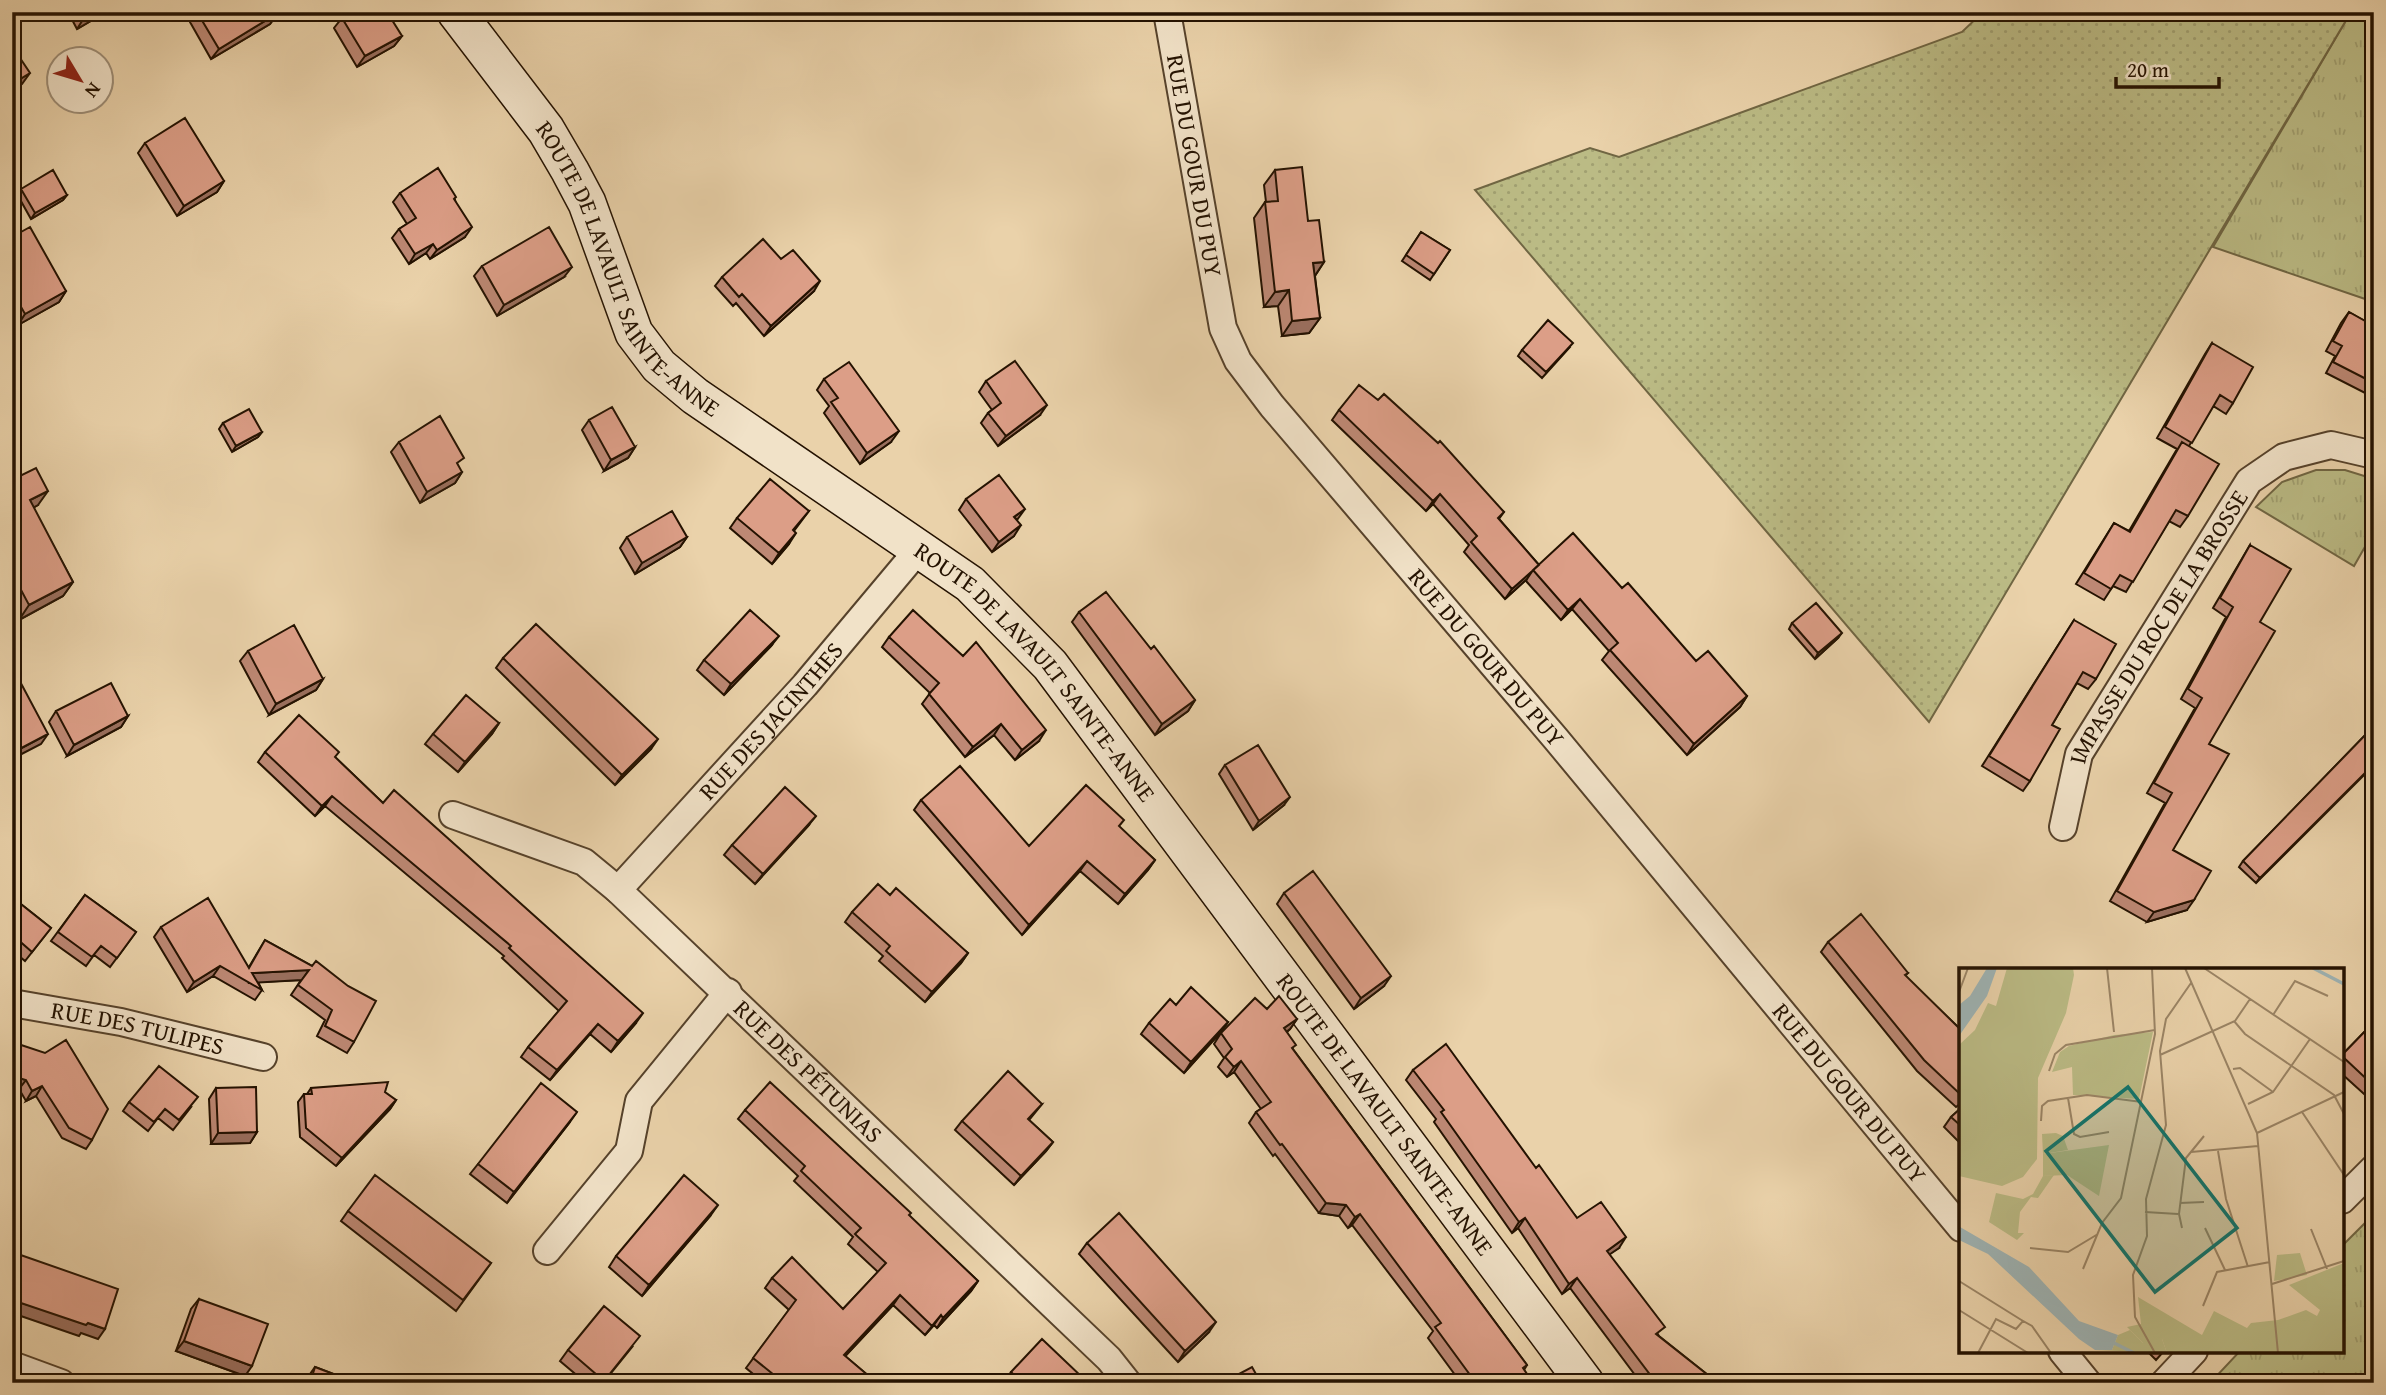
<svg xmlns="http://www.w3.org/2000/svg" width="2386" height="1395" font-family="'Gentium Book Plus',serif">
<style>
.grass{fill:url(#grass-tufts);stroke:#706643;stroke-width:2}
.garden{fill:url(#garden-dots);stroke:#706643;stroke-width:2}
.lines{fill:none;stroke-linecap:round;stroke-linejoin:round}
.street-casing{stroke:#56422b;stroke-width:30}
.secondary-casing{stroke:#241201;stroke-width:40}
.street{stroke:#f1e2c8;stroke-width:26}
.secondary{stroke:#f1e2c8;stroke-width:37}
.wall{fill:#bd8874;stroke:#241201;stroke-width:2}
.shaded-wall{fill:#9a6f5e;stroke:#241201;stroke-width:2}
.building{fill:#dc9e87;stroke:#241201;stroke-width:2}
.labels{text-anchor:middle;stroke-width:7;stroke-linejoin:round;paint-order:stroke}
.street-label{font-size:24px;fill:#241201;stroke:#f1e2c8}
.inset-river{fill:none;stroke:#9eb4b5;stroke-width:3.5}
.inset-road{fill:none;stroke:#9b8566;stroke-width:2}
.view{fill:#0f766e;fill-opacity:0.15;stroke:#0f766e;stroke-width:3.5}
.inset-edge{fill:none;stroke:#241201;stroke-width:3.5}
</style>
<defs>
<pattern id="grass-tufts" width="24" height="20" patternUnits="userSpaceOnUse" patternTransform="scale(1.75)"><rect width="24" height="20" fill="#bbbb85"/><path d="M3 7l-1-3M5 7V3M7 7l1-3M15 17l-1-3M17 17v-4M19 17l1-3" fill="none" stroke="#a1a071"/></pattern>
<pattern id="garden-dots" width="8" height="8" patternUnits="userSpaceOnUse" patternTransform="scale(1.75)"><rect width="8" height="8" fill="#bbbb85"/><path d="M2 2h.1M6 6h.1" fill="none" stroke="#a1a071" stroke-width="1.8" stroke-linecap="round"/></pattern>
</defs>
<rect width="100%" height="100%" fill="#ead2aa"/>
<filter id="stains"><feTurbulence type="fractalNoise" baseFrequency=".00286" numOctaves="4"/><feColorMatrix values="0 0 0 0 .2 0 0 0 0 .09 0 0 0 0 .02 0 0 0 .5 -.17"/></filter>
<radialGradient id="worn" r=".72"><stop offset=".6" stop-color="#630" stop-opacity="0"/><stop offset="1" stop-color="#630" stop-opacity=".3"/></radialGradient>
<path class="grass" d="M2351,12h23v290l-161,-55z
M2316,470h29l29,9v52l-20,35 -98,-59 26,-25z
M2374,1214v169h-164l30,-32h102v-105z"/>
<path class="garden" d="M1983,12h368l-422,710 -454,-532 115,-42 29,9 343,-125z"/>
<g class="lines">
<g class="street-casing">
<g id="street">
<path id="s1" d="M1167,12l56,316 15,33 34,45 284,333 405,489"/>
<path id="s2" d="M453,815l131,47 34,28 491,469 19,24"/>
<path id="s3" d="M2063,827l16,-73 170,-273 35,-24 47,-12 43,10"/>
<path id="s4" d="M618,890l187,-205 114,-136"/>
<path id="s5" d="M12,1003l109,19 142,35"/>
<path d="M2342,1200l32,-32"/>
<path d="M547,1251l82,-100 10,-50 89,-109"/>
<path d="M2062,1351l26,32"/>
<path d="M12,1365l49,18"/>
<path d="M2164,1383l30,-32"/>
</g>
</g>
<g class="secondary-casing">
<g id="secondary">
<path id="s6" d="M456,12l90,118 24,41 17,32 47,130 25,33 36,30 275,188 80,81 535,718"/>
</g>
</g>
<use href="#street" class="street"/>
<use href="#secondary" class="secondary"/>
</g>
<path class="wall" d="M68,12h38l-29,17z
M197,12h80l1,1 -8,11 -59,35 -21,-37z
M342,18l60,18 -8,10 -37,21 -23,-39z
M145,143l79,38 -7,11 -40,24 -39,-63z
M1275,170l33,51 16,41 -9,14 5,42 -11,15 -27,3 -4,-30 -14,1 -10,-89 11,-16h1l-2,-17z
M21,189l46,6 -4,5 -32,19 -14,-25z
M400,193l55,7 10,37 -35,22 -4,-6 -17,11 -17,-26 7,-9 8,-5 -14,-22z
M1421,232l29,18 -20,30 -28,-19z
M12,237l54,54 -7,11 -41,23 -6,-10z
M781,259l33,32 -50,45 -28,-33 -3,3 -18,-20 7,-9z
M482,266l82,11 -67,39 -23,-40z
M2349,312l25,14v67l-3,3 -45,-23 9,-17 -9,-5 15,-28z
M2212,343l21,60 -7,11 -13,-8 -24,40 -1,70 -8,11 -11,-6 -43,71 -13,-6 -9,14 -28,-16 38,-61 15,8 48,-82 -20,-11 48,-84z
M1569,348l-27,30 -24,-22 4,-6z
M824,379l67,63 -31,22 -36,-51 5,-7 -12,-16z
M986,381l54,34 -42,31 -17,-23 7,-10 4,-3 -13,-18z
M1378,400l126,112 -5,7 40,46 83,23 74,73 51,35 -7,11 -53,48 -85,-95 7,-9 -37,-42 -11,11 -35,-39 1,-2 -22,20 -41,-47 5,-7 -36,-41 -7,7 -94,-91 7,-10z
M589,420l46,27 -7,11 -24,13 -22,-41z
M223,423l39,9 -4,5 -26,15 -13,-23z
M399,442l63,30 -7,11 -35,20 -29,-51z
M12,466l6,11 20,28 -5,3 40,74 -10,14 -44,24 -7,-14z
M966,499l51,21 -3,16 -22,16 -33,-42z
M809,511l-15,20 -5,13 -17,20 -42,-36 7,-10z
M627,537h60l-7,10 -45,27 -15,-26z
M2250,545l10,77 -51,122 -36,106 14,60 -40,12 -37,-21 55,-98 -18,-10 48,-85 -14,-9 45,-82 -13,-9z
M1079,612l72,37 44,51 -7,11 -33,24 -83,-113z
M2074,620l22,59 -8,10 -11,-6 -25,42 -22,56 -7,10 -41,-25z
M1792,623l46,15 -23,21 -26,-30z
M889,637l150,104 -24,19 -21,-25 -29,22 -43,-53 8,-11 -48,-46z
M771,646l-47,49 -27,-25 7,-10z
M248,651l75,28 -7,11 -47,25 -29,-54z
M503,658l148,91 -36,36 -119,-117z
M56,711l72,5 -7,11 -54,29 -18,-34z
M499,723l-7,11 -34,38 -33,-28 8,-10z
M2374,726l-118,157 -17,-16 4,-6z
M265,752l70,5 48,46 253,220 -25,29 -21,-18 -40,46 -29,-23 7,-10 31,-36 -57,-53 2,-2 -179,-150 -10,10 -57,-54z
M1225,765l59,40 -31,25 -34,-56z
M921,800l108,46 90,-19 36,33 -7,10 -30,34 -38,-33 -58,64 -108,-125z
M808,826l-53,58 -31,-29 8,-10z
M1284,893l100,93 -30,23 -77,-105z
M85,895l51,37 -26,35 -16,-12 -8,11 -35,-25z
M890,895l78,58 -7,10 -36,39 -46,-41 4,-5 -38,-34 7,-10z
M12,897l39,31 -26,33 -13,-11z
M161,927l88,40 16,-27 47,26 42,76 -7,11 -30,-17 8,-16 -34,-25 10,-15 -43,2 4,8 -7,10 -42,-24 -26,16 -33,-55z
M1828,942l80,31 -3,3 56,54v73l-5,4 -39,-36 -96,-119z
M1176,1005l52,17 -7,10 -37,41 -43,-39 8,-11z
M1267,1009l30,10 -7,10 -3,3 6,17 234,316 -3,5 9,13h-72l-33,-45 5,-7 -81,-106 -4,3 -9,-12 -20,-3 -44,-59 -2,2 -24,-33 7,-11 5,-3 -27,-37 -7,5 -9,-10 6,-9 -10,-14 7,-11z
M2374,1022v81l-32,-29v-19z
M12,1042l80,98 -6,9 -24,-11 -26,-42 -10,5 -7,-12z
M1413,1070l123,98 41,50 42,30 -10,6 50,82 59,47h-77l-71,-95 -8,6 -44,-66 -6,5 -78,-111 2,-3 -30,-39z
M216,1088l41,44 -7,11 -39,1 -2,-45z
M311,1088l85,12 -6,9 -54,57 -36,-29 -2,-35 6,-8h3z
M129,1102l62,5 -18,23 -15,-12 -10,13 -25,-20z
M1042,1104l-13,16 24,22 -7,9 -32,34 -59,-55 7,-9z
M1961,1108v36l-17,-17 7,-10z
M745,1110l164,106 69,65 -7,10 -34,37 -3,-3 -9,10 -32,-30 -48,51 32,27h-113l-18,-15 43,-58 -24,-22 7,-10 71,31 35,-37 -30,-28 5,-7 -59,-56 4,-5 -60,-57z
M570,1122l-63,81 -37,-29 8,-10z
M348,1211l143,52 -35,48 -115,-90z
M711,1215l-69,81 -33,-29 7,-11z
M1087,1243l122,89 -31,30 -99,-108z
M199,1299l46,77 -69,-25 15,-42z
M632,1347l-29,36h-17l-26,-22 8,-11z
M2147,1351h17l-8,9z
M315,1367l42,16h-51l2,-6z
M1011,1372l68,11 -75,-1z"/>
<path class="shaded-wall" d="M95,12h11l-29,17 7,-11z
M278,13l-8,11 -59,35 8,-10z
M402,36l-8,10 -37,21 8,-11z
M30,73l-8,11 -10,6v-6z
M224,181l-7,11 -40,24 7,-10z
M67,195l-4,5 -32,19 4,-6z
M472,227l-7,10 -35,22 7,-9z
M433,244l-7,9 -17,11 6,-10z
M1324,262l-10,15 -1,-14z
M572,267l-8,10 -67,39 7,-11z
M820,281l-6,10 -50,45 7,-10z
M1289,290l-11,16 -14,1 11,-15z
M66,291l-7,11 -41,23 7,-11z
M1320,318l-11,15 -27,3 10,-15z
M1047,405l-7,10 -42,31 8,-10z
M899,431l-8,11 -31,22 7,-11z
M262,432l-4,5 -26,15 4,-6z
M635,447l-7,11 -24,13 7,-11z
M462,472l-7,11 -35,20 7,-11z
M48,491l-10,14 -18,10 10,-15z
M1440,494l-7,10 -7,7 7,-10z
M1025,509l-8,11 -3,-3z
M1021,525l-7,11 -22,16 7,-10z
M796,533l-7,11 -17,20 7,-11z
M687,537l-7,10 -45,27 7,-11z
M1533,570l-6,9 -22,20 7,-10z
M73,582l-10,14 -44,24 10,-15z
M1580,599l-8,10 -11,11 7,-10z
M1842,633l-4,5 -23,21 3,-6z
M779,636l-8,10 -47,49 7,-11z
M323,679l-7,11 -47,25 7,-11z
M1747,696l-7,11 -53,48 7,-11z
M1195,700l-7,11 -33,24 7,-11z
M128,716l-7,11 -54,29 7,-11z
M499,723l-7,11 -34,38 7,-10z
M1001,724l-7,11 -29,22 8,-10z
M1046,730l-7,11 -24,19 7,-10z
M48,734l-7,10 -29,15v-6z
M658,739l-7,10 -36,36 7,-10z
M2374,764v1l-118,118 4,-5z
M332,796l-7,10 -10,10 7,-10z
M1290,797l-6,8 -31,25 6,-9z
M816,816l-8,10 -53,58 8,-10z
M1155,860l-7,10 -30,34 7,-10z
M1087,861l-7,10 -58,64 7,-10z
M2194,900l-7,10 -40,12 7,-10z
M968,953l-7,10 -36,39 7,-10z
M220,966l-7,10 -26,16 7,-10z
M309,970l-7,10 -53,3 3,-10z
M1391,976l-7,10 -30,23 7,-11z
M643,1013l-7,10 -25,29 7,-11z
M1297,1019l-7,10 -13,10 7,-11z
M1228,1022l-7,10 -37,41 7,-11z
M598,1024l-8,10 -40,46 7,-10z
M1241,1061l-7,11 -7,5 7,-10z
M12,1076l14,4 -7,9 -7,-1z
M42,1086l-6,10 -10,5 6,-10z
M396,1100l-6,9 -54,57 6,-8z
M577,1112l-7,10 -63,81 7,-11z
M257,1132l-7,11 -39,1 7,-11z
M1053,1142l-7,9 -32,34 7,-9z
M1326,1203l20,2 -7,11 -20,-3z
M718,1205l-7,10 -69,81 7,-11z
M1360,1214l-8,11 -4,3 7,-11z
M1525,1218l-7,10 -6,5 7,-11z
M1626,1237l-7,11 -19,13 7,-10z
M1577,1278l-7,10 -8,6 7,-10z
M978,1281l-7,10 -34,37 6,-10z
M900,1295l-7,10 -56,60 7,-10z
M12,1300l76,23 17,6 -7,10 -17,-6 -2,3 -67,-23z
M941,1315l-7,10 -9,10 7,-9z
M1216,1322l-7,10 -31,30 7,-11z
M184,1341l68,25 -7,10 -69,-25z"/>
<path class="building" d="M81,12h14l-11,6z
M197,12h80l1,1 -59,36z
M351,12h36l15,24 -37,20 -23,-38z
M12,46l18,27 -18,11z
M185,118l39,63 -40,25 -39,-63z
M1302,167l6,54 11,-1 5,42 -11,1 7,55 -28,3 -3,-31 -14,2 -10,-90 13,-1 -3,-31z
M438,168l18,29 -2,2 18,28 -35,23 -4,-6 -18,10 -16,-25 17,-11 -16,-25z
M53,170l14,25 -32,18 -14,-24z
M30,227l36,64 -41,23 -13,-23v-54z
M549,227l23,40 -68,38 -22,-39z
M1421,232l29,18 -16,24 -28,-19z
M763,239l18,20 12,-9 27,31 -49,45 -29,-32 -3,3 -17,-20z
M2349,312l25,14v57l-41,-21 9,-16 -9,-5z
M1548,320l25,23 -27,29 -24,-22z
M2212,343l41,24 -20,36 -13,-8 -28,48 -27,-16z
M1015,361l32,44 -41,31 -18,-23 13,-10 -15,-22z
M849,362l50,69 -32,22 -36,-51 7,-4 -14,-19z
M1359,385l19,15 6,-6 54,49 2,-2 64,71 -6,6 41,47 -27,24 -41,-47 6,-6 -37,-42 -7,7 -94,-91z
M612,407l23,40 -24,13 -22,-40z
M249,409l13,23 -26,14 -13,-23z
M440,416l24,42 -7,5 5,9 -35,20 -28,-50z
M2182,442l37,22 -31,52 -12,-6 -43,72 -13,-7 -9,14 -27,-16 30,-50 16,9z
M12,466l6,11 18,-9 12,23 -18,9 43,82 -44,23 -17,-32z
M999,475l26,34 -11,8 7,8 -22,17 -33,-43z
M770,479l39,32 -16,19 3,3 -17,20 -42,-35z
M672,511l15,26 -45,26 -15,-26z
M1573,533l49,55 6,-5 68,78 12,-10 39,45 -53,48 -84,-94 8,-7 -38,-44 -12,11 -35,-40z
M2250,545l41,24 -31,53 15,9 -66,113 20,10 -56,96 38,21 -17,29 -40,12 -37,-21 55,-98 -18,-10 48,-85 -14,-9 45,-82 -13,-9z
M1106,592l45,57 3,-3 41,54 -33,24 -83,-112z
M1816,603l26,30 -24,20 -26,-30z
M750,610l29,26 -48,48 -27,-24z
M913,610l50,46 13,-14 70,88 -24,20 -21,-26 -28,23 -44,-53 10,-11 -50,-46z
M2074,620l42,24 -20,35 -13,-7 -31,53 8,4 -30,52 -41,-25z
M536,624l122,115 -36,36 -119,-117z
M294,625l29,54 -47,25 -28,-53z
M16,674l32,60 -36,19v-77z
M111,683l17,33 -54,29 -18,-34z
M466,695l33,28 -34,39 -32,-28z
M299,715l40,37 -4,5 48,46 11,-13 249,223 -25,28 -20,-17 -41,46 -29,-23 39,-46 -58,-53 2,-2 -179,-150 -10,10 -57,-54z
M2374,726v38l-114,114 -17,-17z
M1258,745l32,52 -31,24 -34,-56z
M960,766l69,80 57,-61 38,35 -5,6 36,34 -30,34 -38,-33 -58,64 -108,-125z
M785,787l31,29 -53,58 -31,-29z
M1313,871l78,105 -30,22 -77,-105z
M878,884l12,11 6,-7 72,65 -36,39 -46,-41 4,-5 -38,-34z
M85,895l51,37 -19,26 -16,-12 -9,11 -34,-25z
M12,897l39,31 -19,24 -16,-14 -4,5z
M208,898l41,70 16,-28 47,26 4,-5 32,25 28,15 -22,41 -29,-16 7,-16 -34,-25 11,-15 -57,3 10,17 -42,-24 -26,16 -33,-55z
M1861,914l47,59 -3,2 56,55v65l-37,-35 -96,-118z
M1191,987l37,35 -37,40 -42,-39 21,-24 6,6z
M1279,996l18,23 -13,9 12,17 -4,3 235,317 -4,3 10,15h-57l-41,-56 6,-4 -81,-109 -5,3 -9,-12 -20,-2 -44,-59 -2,1 -24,-33 15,-10 -30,-41 -7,6 -9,-10 7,-8 -11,-16 34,-35 12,11z
M2374,1022v64l-32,-30v-1z
M66,1040l42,69 -16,31 -23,-12 -27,-42 -10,5 -6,-11 -14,-4v-34l33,11z
M1446,1044l90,124 3,-3 38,53 24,-16 25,35 -19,14 58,76 -9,7 62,49h-67l-4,-3 4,-4 -74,-98 -8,6 -44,-66 -6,4 -78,-110 3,-2 -31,-40z
M159,1066l39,31 -19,23 -14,-11 -11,13 -25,-20z
M1008,1071l34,33 -14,15 25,23 -32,34 -59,-55z
M388,1082l-3,10 11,8 -54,58 -36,-30 -2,-34h8l-1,-6z
M770,1082l141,131 -2,2 69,66 -35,37 -2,-3 -9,11 -32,-31 -56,60 33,28h-93l-31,-25 43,-58 -24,-22 20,-21 51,52 43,-46 -31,-29 6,-6 -60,-57 4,-5 -60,-56z
M541,1083l36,29 -63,80 -36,-28z
M256,1087l1,45 -39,1 -2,-45z
M1961,1108v18l-10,-9z
M375,1175l116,88 -28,37 -115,-89z
M684,1175l34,30 -69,80 -33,-29z
M1119,1213l97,109 -31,29 -98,-108z
M12,1252l106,37 -13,40 -17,-6 -2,2 -74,-25z
M199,1299l69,25 -16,42 -68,-25z
M604,1306l36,30 -36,45 -36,-31z
M1042,1339l41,39 -5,5h-56l-11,-11z
M315,1367l42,16h-47z
M1252,1367l9,16h-39z"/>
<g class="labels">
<g class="street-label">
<text dy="8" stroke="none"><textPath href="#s1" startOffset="156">RUE DU GOUR DU PUY</textPath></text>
<text dy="8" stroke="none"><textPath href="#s6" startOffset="313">ROUTE DE LAVAULT SAINTE-ANNE</textPath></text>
<text dy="8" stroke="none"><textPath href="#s3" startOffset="224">IMPASSE DU ROC DE LA BROSSE</textPath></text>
<text dy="8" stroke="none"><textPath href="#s1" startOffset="744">RUE DU GOUR DU PUY</textPath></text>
<text dy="8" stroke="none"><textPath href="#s6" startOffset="900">ROUTE DE LAVAULT SAINTE-ANNE</textPath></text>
<text dy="8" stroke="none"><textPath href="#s4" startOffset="228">RUE DES JACINTHES</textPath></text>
<text dy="8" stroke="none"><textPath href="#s5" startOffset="128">RUE DES TULIPES</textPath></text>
<text dy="8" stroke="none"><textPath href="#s2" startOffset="446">RUE DES PÉTUNIAS</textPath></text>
<text dy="8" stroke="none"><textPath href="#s1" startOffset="1311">RUE DU GOUR DU PUY</textPath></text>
<text dy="8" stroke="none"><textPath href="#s6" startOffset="1466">ROUTE DE LAVAULT SAINTE-ANNE</textPath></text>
</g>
</g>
<g transform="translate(1959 968)">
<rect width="385" height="385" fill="#ead2aa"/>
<path d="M194,64l-14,67 -66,-4 -1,-28 -20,5 8,-20 9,-6 45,-11zM97,165l7,3 5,14 -25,4 -1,-20zM95,207l-16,23 -7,-1 -11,15 -2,21h6l-7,7 -28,-18 7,-29 27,6 10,-5 10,-18zM341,285l7,22 -33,6 3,-26zM385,295v90h-177l-5,-14 -18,5 -17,-17 14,-3 -3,-27 64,38 12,-24 33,17 4,-5 27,-3 28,-10 11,6 3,-6 -31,-25z" fill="#bbbb85"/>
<path d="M319,352l37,1 -9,32h-26zM171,362l13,13 8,-7 11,3 5,14 -72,-3h17l6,-15z" fill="#bbbb85"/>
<path d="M150,177l-10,51 -32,-21 -24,1v-22z" fill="#bbbb85"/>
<path d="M48,0h66l1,7 -8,38 -28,65 -1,81 -14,18 -21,9 -43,-10v-131l16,-15 13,-27 8,3z" fill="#bbbb85"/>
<path d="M28,0h10l-10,28 -28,40v-31l11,-9zM1,259l69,40 50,54 39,14 -6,15h-17l-16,-11 -91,-85 -29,-14z" fill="#9eb4b5"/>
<path class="inset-river" d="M354,0l31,16M151,373l24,12"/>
<path class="inset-road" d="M118,0h39M148,0l7,64M226,0l72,165 21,220M245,0l140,94M0,24l9,-24M314,47l22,-34 33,15M275,53l11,13 89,61 10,19M201,87l75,-34 15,-22M274,101l7,-1 33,24M90,103l6,-17 11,-9 89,-15M109,130l6,36 6,3 29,-5M289,136l25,-12 37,-53M343,144l42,63M82,153l1,-15 6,-5 39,-6 55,7M298,165l87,-41M259,183l8,48 22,68M232,184l67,-6M221,235l24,-1M186,244l33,2M223,260l-3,-14 7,-56 18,-22M246,260l20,42M352,261l16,40M71,280l38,4 30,-18M124,301l19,-46 19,-25 34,-164 -3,-66M0,313l64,40M313,316l72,-23M244,338l14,-34 53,-10M0,342l69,43M19,385l18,-34 20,10 7,-8 9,5 19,27M196,385l-20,-36 -2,-42 14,-39 -1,-37 20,-74 -6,-74 6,-32 25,-36"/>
<path class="view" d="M169,119l109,141 -82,64 -109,-141z"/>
<rect width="385" height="385" class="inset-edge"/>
</g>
<rect width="2386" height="1395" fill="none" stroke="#ead2aa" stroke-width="42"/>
<rect x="14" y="14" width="2358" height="1367" fill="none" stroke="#241201" stroke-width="3.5"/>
<rect x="21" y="21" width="2344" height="1353" fill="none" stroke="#241201" stroke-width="2"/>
<g transform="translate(80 80) rotate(128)"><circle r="33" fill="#f1e2c8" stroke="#9f8f78" stroke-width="2"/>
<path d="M0-5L12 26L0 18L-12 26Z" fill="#8f2418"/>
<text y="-10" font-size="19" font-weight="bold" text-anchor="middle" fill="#241201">N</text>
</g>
<path d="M2116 77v10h103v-10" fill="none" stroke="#241201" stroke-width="3.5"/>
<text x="2127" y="77" font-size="21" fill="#241201" stroke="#f1e2c8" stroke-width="5" paint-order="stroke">20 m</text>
<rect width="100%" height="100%" filter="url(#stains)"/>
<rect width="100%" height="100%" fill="url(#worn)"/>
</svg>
